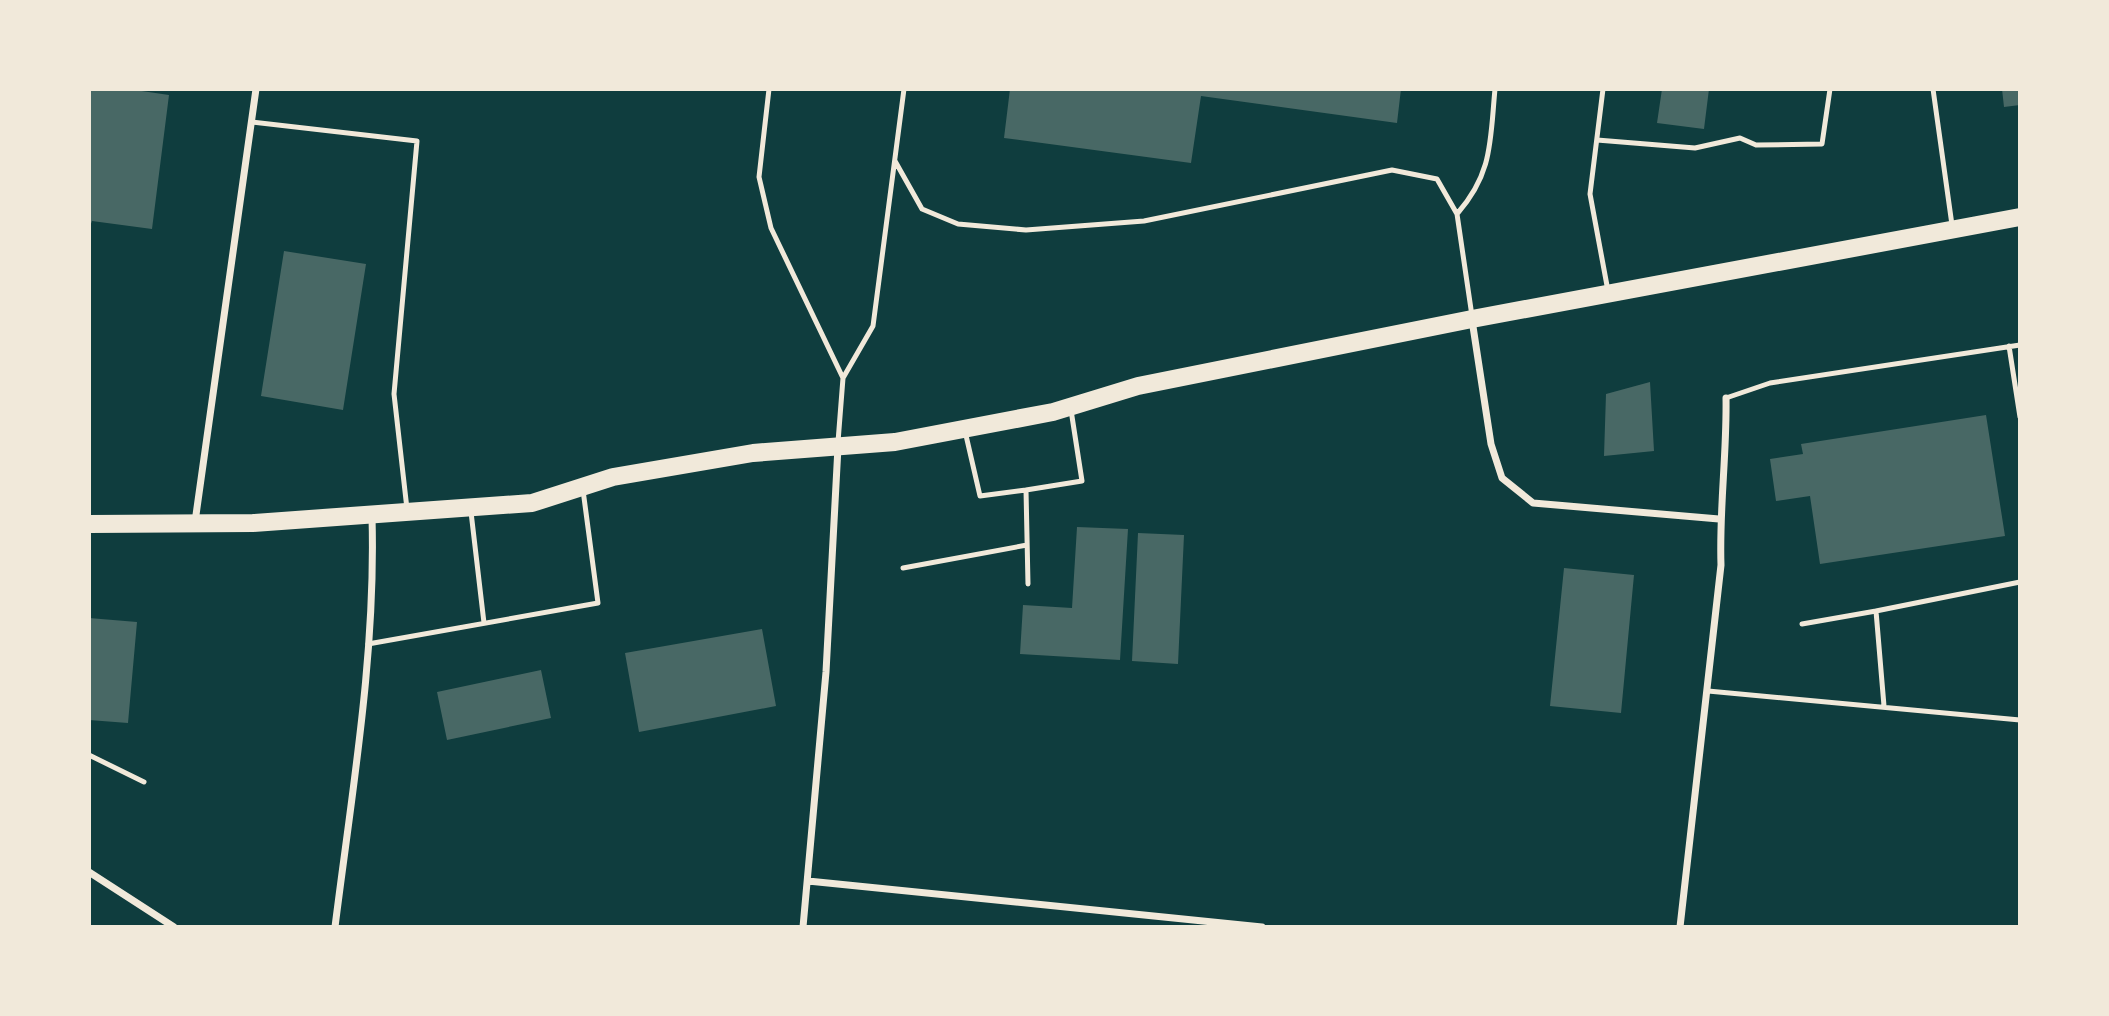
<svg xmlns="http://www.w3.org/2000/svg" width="2109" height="1016" font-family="'IBM Plex Serif',serif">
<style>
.building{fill:#486865}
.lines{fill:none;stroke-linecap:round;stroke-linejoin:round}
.service{stroke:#f1e9da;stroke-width:5}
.minor{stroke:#f1e9da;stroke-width:7}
.primary{stroke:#f1e9da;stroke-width:18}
</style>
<rect width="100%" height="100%" fill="#0f3d3e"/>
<path class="building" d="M89,89h39l41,6 -17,134 -60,-8 -3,8z
M1010,89h391l-4,34 -196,-27 -10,67 -187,-25z
M1662,89h47l-5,40 -47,-6z
M2002,89h18v16l-16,2z
M284,251l82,13 -23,146 -82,-14z
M1650,382l4,69 -50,5 2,-62z
M1986,415l19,121 -185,28 -10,-68 -34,5 -6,-42 33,-5 -2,-10z
M1077,527l51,2 -8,131 -100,-6 3,-49 49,3z
M1138,533l46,2 -6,129 -46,-3z
M1564,568l70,7 -13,138 -71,-7z
M89,618l48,4 -9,101 -39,-3z
M762,629l14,77 -137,26 -14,-79z
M541,670l10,48 -104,22 -10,-48z"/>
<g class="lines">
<path class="service" d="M769,89l-10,88 12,51 72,150 -5,64
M1603,89l-13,105 18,97
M1933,89l19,136
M251,122l166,19 -23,253 13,115
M1597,140l98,8 45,-10 16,7 66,-1 8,-55
M895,161l27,48 36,15 68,6 118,-9 248,-51 45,9 20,35 15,102
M1457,214c36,-41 33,-73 38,-125
M2009,346l11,71
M843,378l30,-52 31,-237
M1726,398l44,-15 250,-38
M965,431l15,65 46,-6
M471,512l13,111
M903,568l124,-23
M1028,584l-2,-94 56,-9 -11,-71
M1876,611l144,-29
M1802,624l74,-13 8,95
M368,644l230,-41 -15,-113
M1708,691l312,29
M89,755l55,27"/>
<path class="minor" d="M1472,320l19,124 11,34 31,25 186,16
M195,522l61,-433
M89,872l85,55
M808,881l454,46
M335,927c17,-136 41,-273 37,-410
M803,927l23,-255 12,-225
M1680,927l41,-362c-2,-56 6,-111 5,-167"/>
<path class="primary" d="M89,524l164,-1 279,-20 81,-26 140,-24 142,-11 158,-30 85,-26 334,-67 548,-102"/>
</g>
<rect width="2109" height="1016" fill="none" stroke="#f1e9da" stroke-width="182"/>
</svg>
